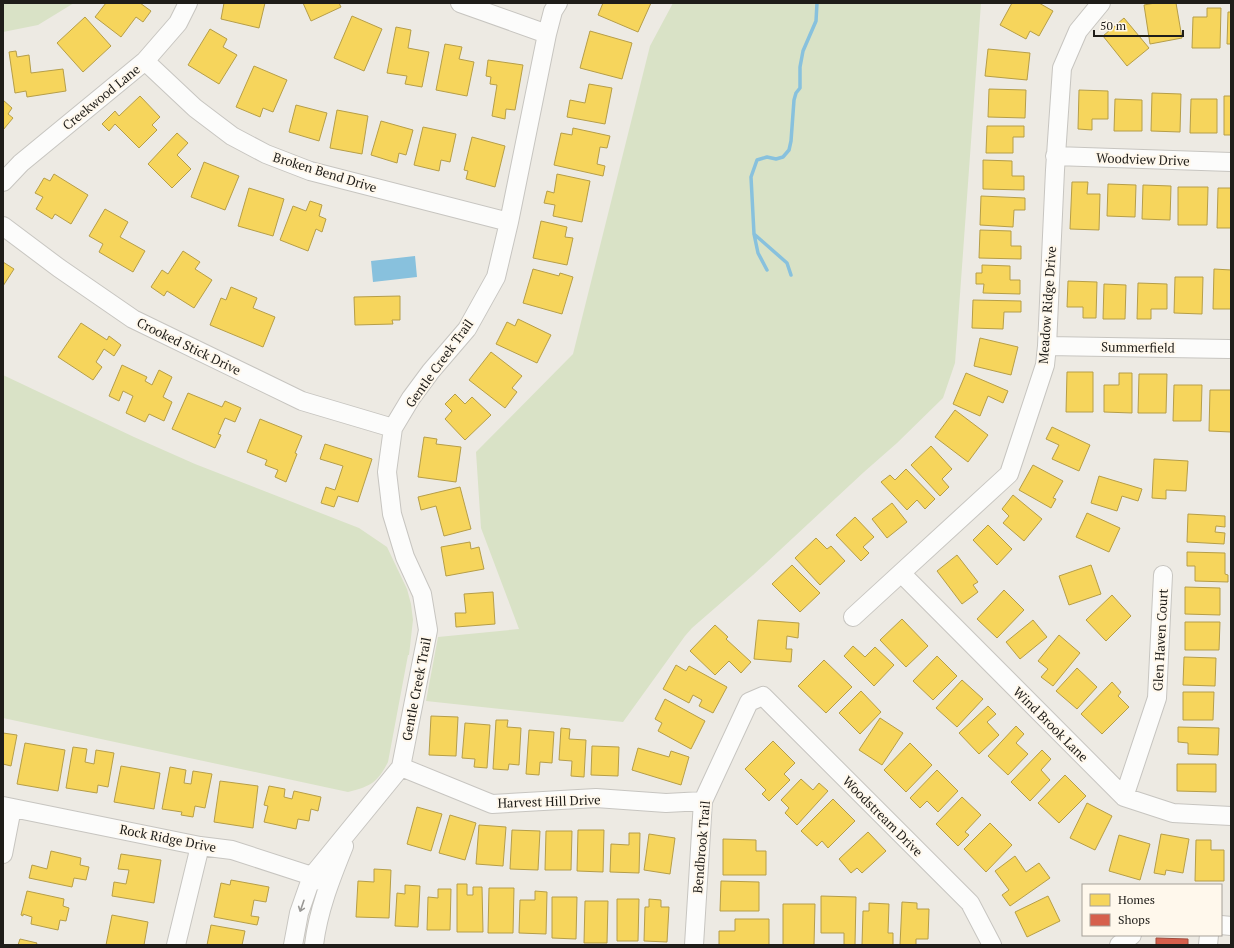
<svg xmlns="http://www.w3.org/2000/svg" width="1234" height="948" font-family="'PT Serif',serif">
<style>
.green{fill:#d9e2c6}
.water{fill:#88c1dd}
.homes{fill:#f6d55c;stroke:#b69e48}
.shops{fill:#d6604d;stroke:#9f4c3d}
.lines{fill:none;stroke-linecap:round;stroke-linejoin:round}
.stream{stroke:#88c1dd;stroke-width:3.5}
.minor-casing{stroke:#c7c5c0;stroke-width:20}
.minor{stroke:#fcfcfb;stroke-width:18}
.oneway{stroke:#999895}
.labels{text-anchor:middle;stroke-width:4;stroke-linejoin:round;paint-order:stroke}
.street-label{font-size:13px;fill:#1f1d19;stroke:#fff8ec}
</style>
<rect width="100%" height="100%" fill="#edeae3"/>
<path class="green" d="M3,3h71l-36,22 -35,7z
M673,3h308l-24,333 -2,27 -12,35 -46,45 -33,29 -111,103 -61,53 -7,8 -62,86 -197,-21 12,-64 81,-8 -38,-101 -5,-76 97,-98 77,-308z
M3,375l131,62 61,27 164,64 28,19 20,42 4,15 2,16 -4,35h-1l-20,107c-10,20 -18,25 -40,30l-345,-74z"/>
<path class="water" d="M415,256l2,21 -44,5 -2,-21z"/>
<path class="homes" d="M106,3h34l11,8 -8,11 -7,-5 -15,20 -26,-20z
M224,3h41l-6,25 -38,-9z
M303,3h36l2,4 -30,14z
M603,3h48l-13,29 -40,-17z
M1012,3h27l14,8 -14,25 -9,-5 -4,8 -26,-14z
M1155,3h21l6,35 -32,6 -6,-39z
M1207,8h14l-1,40h-28l1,-31h14z
M1228,12h3v32h-4z
M352,16l30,13 -18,42 -30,-13z
M85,17l26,29 -28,26 -26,-29z
M1124,18l25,30 -22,18 -24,-30z
M396,27l15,3 -3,18 21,4 -7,35 -17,-3 2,-8 -20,-3z
M210,29l17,10 -4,8 14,8 -18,29 -31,-19z
M590,31l42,12 -10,36 -42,-11z
M445,44l17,3 -3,12 15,3 -7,34 -31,-6z
M988,49l42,4 -3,27 -42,-4z
M16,51l1,6 12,-2 2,18 32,-4 3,22 -39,6 -1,-6 -11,2 -6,-41z
M488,60l35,5 -8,45 -9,-1 -1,10 -13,-3 5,-31 -7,-1 1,-7 -5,-1z
M254,66l33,14 -14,32 -10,-4 -3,9 -24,-10z
M589,84l23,4 -7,36 -38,-7 3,-17 15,3z
M989,89l37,1 -1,28 -37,-1z
M1079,90l29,1v28h-16v11l-14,-1z
M1152,93l29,1 -1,38 -29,-1z
M140,96l20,21 -8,8 5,5 -18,18 -24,-24 -6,7 -7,-7 13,-13 4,5z
M1224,96h7v39h-7z
M1115,99l27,1v31h-28z
M1191,99h26v34h-27z
M3,100l9,8 -4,6 5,4 -10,12z
M296,105l31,8 -8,28 -30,-9z
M337,110l31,6 -6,38 -32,-6z
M381,121l32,9 -7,25 -7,-2 -2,10 -26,-8z
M987,126h37v11h-11v16h-27z
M423,127l33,7 -6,28 -9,-2 -2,11 -25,-6z
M573,128l37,8 -3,12 -7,-1 -3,17 8,2 -2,10 -49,-11 7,-32 11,2z
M177,133l11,10 -11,12 14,14 -19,19 -24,-24z
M472,137l33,9 -10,41 -29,-8 2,-8 -4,-1z
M983,160l29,1v15h12v14l-41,-1z
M204,162l35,14 -14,34 -34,-13z
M54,174l34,21 -17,29 -16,-10 -3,5 -16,-10 7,-12 -8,-4 9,-15 6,3z
M557,174l33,7 -8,41 -29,-6 2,-11 -11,-2 3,-12 7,2z
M1072,182h16l-1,12h13l-1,36 -29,-1z
M1108,184l28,1 -1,32 -28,-1z
M1143,185l28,1 -1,34 -28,-1z
M1178,187h30l-1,38h-29z
M249,188l35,11 -11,37 -35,-10z
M1218,188h13v40h-14z
M981,196l44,2v12h-11l-1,17 -33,-2z
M310,201l12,4 -3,11 7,3 -4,13 -6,-3 -8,22 -28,-11 13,-34 13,5z
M105,209l23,13 -8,15 25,14 -12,21 -34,-20 4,-8 -14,-8z
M541,221l26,6 -2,10 8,1 -6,27 -34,-7z
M980,230l31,1v15h10v13l-42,-1z
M183,251l17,11 -5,7 17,11 -18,28 -27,-17 -3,5 -13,-9 11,-17 6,4z
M3,262l11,7 -11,17z
M982,265l28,1v14h10v14l-37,-1 1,-9h-8v-11h6z
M533,269l26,7 1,-3 13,4 -11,37 -39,-11z
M1214,269l17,1v39h-18z
M1175,277h28l-1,37 -28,-1z
M1068,281l29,1 -1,36h-13v-11h-16z
M1138,283l29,1v25h-16v10h-14z
M1104,284l22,1 -1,34h-22z
M231,287l26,11 -4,10 22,9 -12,30 -53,-22 11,-27 5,2z
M400,296v24h-8l1,4 -38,1 -1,-28z
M973,300l48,1v11h-17l-1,17 -31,-1z
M518,319l33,16 -14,28 -41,-19 11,-22 8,4z
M81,323l26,17 2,-4 12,9 -7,11 -10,-7 -8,13 6,5 -9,13 -35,-23z
M980,338l38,9 -7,28 -37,-9z
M491,352l31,24 -10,12 5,4 -12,16 -36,-28z
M122,365l25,12 -2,4 7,4 7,-15 13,7 -9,20 9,5 -8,19 -15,-7 -4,8 -19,-9 7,-17 -10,-5 -4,10 -10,-5z
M1067,372h26v40h-27z
M966,373l42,18 -5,12 -15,-7 -8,20 -27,-12z
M1119,373h13v40l-28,-1v-27h15z
M1139,374h28l-1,39h-28z
M1174,385h28l-1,36h-28z
M1210,390h21v42l-22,-1z
M188,393l34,14 3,-6 16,7 -6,14 -10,-4 -7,16 3,1 -6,13 -43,-19z
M455,394l10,10 7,-7 19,18 -26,25 -20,-21 7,-8 -7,-7z
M955,410l33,25 -20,27 -33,-25z
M260,419l42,17 -7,17 2,1 -11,28 -11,-5 3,-7 -13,-5 2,-5 -20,-8z
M1052,427l38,18 -11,26 -27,-12 7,-14 -13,-6z
M424,437l13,2 -1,5 25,3 -5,35 -38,-5z
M325,444l47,15 -14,43 -20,-6 -4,11 -13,-4 5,-16 9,3 8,-24 -23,-7z
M931,446l21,23 -10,10 7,8 -9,9 -29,-31z
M1154,459l34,2 -2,30 -20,-1v9l-14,-1z
M1033,465l30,16 -10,17 3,1 -5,9 -32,-18z
M906,469l29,30 -10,10 -8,-9 -10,10 -26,-28 9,-7 5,5z
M1099,476l43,13 -4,12 -16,-5 -5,15 -26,-8z
M460,487l11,42 -27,7 -8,-30 -15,4 -3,-13z
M1013,495l29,24 -18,22 -21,-18 6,-7 -7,-7z
M892,503l15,19 -20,16 -15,-19z
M1087,513l33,15 -11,24 -33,-15z
M1188,514l37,2v11l-9,-1 -1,6 10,1 -1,11 -37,-2z
M855,517l19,20 -11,10 6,6 -8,8 -25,-26z
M988,525l24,24 -15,16 -24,-25z
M816,538l11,11 4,-3 14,15 -25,24 -25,-27z
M470,542l1,7 8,-2 5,22 -38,7 -5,-29z
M1187,552l38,1v21l3,1v7l-33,-1v-15h-8z
M957,555l21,27 -5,3 5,7 -16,12 -25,-33z
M792,565l28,28 -20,19 -28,-28z
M1091,565l10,29 -32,11 -10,-29z
M1185,587l35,1v27l-35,-1z
M1004,590l20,20 -27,28 -20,-19z
M493,592l2,32 -39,3 -1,-14h11l-2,-19z
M1112,595l19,21 -25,25 -20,-21z
M902,619l26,27 -22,21 -26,-27z
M758,620l41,3 -1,15 -11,-2 -1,13h6l-1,13 -37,-3z
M1033,620l14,17 -27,22 -14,-17z
M1185,622h35l-1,28h-34z
M715,625l13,12 -2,2 25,23 -10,11 -12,-12 -14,14 -25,-24z
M1059,635l21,18 -27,33 -12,-9 7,-8 -10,-8z
M853,646l12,11 10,-10 19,18 -20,21 -30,-30z
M937,656l20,20 -24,24 -20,-19z
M1184,657l32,1 -1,28 -32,-1z
M824,660l28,27 -26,26 -28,-27z
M676,665l10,6 3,-5 38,21 -14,26 -14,-7 3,-6 -9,-5 -4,8 -26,-14z
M1077,668l20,19 -20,22 -21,-18z
M962,680l21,19 -26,28 -21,-19z
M1112,682l9,10 -3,4 11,11 -27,27 -21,-20z
M861,691l20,21 -21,22 -21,-21z
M1183,692h31l-1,28h-30z
M665,699l40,22 -14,28 -33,-18 4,-8 -7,-4z
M988,706l8,8 -9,8 12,13 -20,19 -20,-21z
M431,716l27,1 -2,39 -27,-1z
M880,718l23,15 -21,32 -23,-15z
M496,720h12l-1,7 14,1 -2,37 -10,-1 -1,6 -15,-1z
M465,723l25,2 -3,43 -13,-1 1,-8 -13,-1z
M1016,726l8,8 -8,9 12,11 -20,21 -20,-19z
M1178,727l41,1 -1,27 -30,-1v-11l-10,-1z
M561,728l9,1 -1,10 17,1 -2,37 -13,-1 1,-15 -13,-1z
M529,730l25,2 -2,31 -12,-1 -1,13 -13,-1z
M3,733l14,2 -6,31 -8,-2z
M773,741l22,22 -11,11 6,6 -21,21 -7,-7 4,-4 -21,-21z
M25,743l40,7 -7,41 -41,-7z
M910,743l22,22 -26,27 -22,-22z
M592,746l27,1 -1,29 -27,-1z
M73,747l14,2 -2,13 9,2 2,-14 18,3 -6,34 -10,-2 -1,8 -31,-5z
M638,748l31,9 2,-6 18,6 -8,28 -49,-15z
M1042,750l9,9 -10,11 9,10 -20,21 -19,-19z
M1177,764h39v28l-39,-1z
M121,766l39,7 -6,36 -40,-7z
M170,767l16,3 -2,13 7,1 2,-13 19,3 -7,34 -10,-2 -2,11 -12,-2 1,-3 -20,-3z
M937,770l21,21 -20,21 -11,-11 -7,7 -10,-10z
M1065,775l21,21 -27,27 -21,-20z
M801,779l12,11 6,-7 9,8 -31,34 -12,-12 4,-5 -8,-8z
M220,781l38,5 -5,42 -39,-6z
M269,786l16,3 -1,8 8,2 2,-8 27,6 -3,14 -7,-2 -2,12 -11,-2 -2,10 -32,-7 4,-16 -4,-1z
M962,797l19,18 -16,17 4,3 -11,11 -22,-22z
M833,799l22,22 -27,27 -6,-7 -5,5 -16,-15z
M1087,803l25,13 -17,34 -25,-12z
M417,807l25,7 -11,37 -24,-7z
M450,815l26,8 -11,37 -26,-7z
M990,823l22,22 -26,27 -22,-23z
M479,825l27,2 -3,39 -27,-2z
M512,830l28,1 -2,39 -28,-1z
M578,830h26l-1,42 -26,-1z
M546,831h26l-1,39h-26z
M868,832l18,19 -24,22 -5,-5 -6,5 -12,-14z
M629,833h11l-1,40 -29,-1 1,-28 18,1z
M649,834l26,4 -5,36 -26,-4z
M1161,834l28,5 -6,34 -17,-3 -1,5 -11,-2z
M1119,835l31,9 -10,36 -31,-9z
M723,839l33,1v11h10v24h-43z
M1196,840h15v10h13v31h-29z
M51,851l30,7 -1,7 9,2 -3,13 -12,-2 -2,9 -43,-9 3,-13 15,4z
M121,854l40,6 -7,43 -42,-7 2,-14 12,2 3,-14 -11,-1z
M1015,856l11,16 13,-9 11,15 -40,28 -8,-11 7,-5 -14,-19z
M374,869l17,1 -2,48 -33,-1 2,-36 16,1z
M231,880l38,7 -3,15 -12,-2 -3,16 8,1 -2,8 -43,-8 7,-34 9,2z
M721,881l38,1v29h-39z
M457,884h10v11h6v-8h9l1,45h-26z
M405,885l15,1 -2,41 -23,-1 2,-33 8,1z
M489,888h25l-1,45h-25z
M438,889h13l-1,41h-23l1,-33 10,1z
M27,891l37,8 -1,7 6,2 -3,13 -6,-1 -2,10 -27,-6 1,-7 -9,-3v2l-2,-1z
M535,891l12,1 -1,42 -27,-1 1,-33h15z
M821,896l35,1 -1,48h-11v-12h-23z
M1048,896l12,25 -33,16 -12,-25z
M552,897h25l-1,42 -24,-1z
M617,899h22l-1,42h-21z
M649,899l12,1v7h8l-2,35 -23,-1 1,-34h4z
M585,901h23l-1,42h-23z
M902,902l15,1v6h12l-1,30h-12v6h-16z
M869,903l20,1 -1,29h5v12h-31l1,-34h6z
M783,904h32l-1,41h-31z
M112,915l36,7 -4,23h-38z
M735,919h34v26h-50v-14h16z
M211,925l34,6 -3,14h-35z
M20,939l17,4 -1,2h-18z"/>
<path class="shops" d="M1156,938l32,1v6h-32z"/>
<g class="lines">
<path class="stream" d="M754,234l33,29 4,12
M767,270l-9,-17 -4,-19 -3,-57 6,-17 10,-3 9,2 7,-2 6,-7 2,-9 3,-41 2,-7 4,-5v-21l3,-16 13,-30 1,-18"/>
<g class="minor-casing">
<path id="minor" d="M460,3l87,31
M145,61l50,47 37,28 34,18 44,17 199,51
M1055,156l176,6
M3,182l18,-19 124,-102 33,-38 10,-20
M3,226l56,42 74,51 169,82 91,27
M1047,346l182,3
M901,573l223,224 49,16 58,3
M853,617l156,-143 36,-109 2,-19 8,-176 7,-102 16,-37 23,-28
M401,767l91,37 104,-6 70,5 37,-2
M1124,797l33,-99 6,-123
M3,806l197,40 32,4 80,26 16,9
M3,854l9,-46
M1221,925l10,1
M176,945l24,-99
M293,945l6,-32 13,-37 89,-109 27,-137 -6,-36 -17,-37 -13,-43 -5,-42 6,-44 18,-30 20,-27 36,-42 29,-52 13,-55 38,-188 6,-23 5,-8
M314,945c4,-34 17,-67 30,-99
M694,945l9,-144 46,-99 14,-6 207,207 22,42
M1119,945l13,-10
M1208,945l1,-10"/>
</g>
<use href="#minor" class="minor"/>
</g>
<defs><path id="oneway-shaft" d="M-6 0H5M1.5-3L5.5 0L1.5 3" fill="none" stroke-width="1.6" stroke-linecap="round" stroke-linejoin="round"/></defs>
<use class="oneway" href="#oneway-shaft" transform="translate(302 906) rotate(109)"/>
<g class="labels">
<g class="street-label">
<text transform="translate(101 97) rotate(-39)" y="5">Creekwood Lane</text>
<text transform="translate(1143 159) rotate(2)" y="5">Woodview Drive</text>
<text transform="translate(325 172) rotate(17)" y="5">Broken Bend Drive</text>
<text transform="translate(1047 305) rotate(-86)" y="5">Meadow Ridge Drive</text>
<text transform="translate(189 346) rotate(26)" y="5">Crooked Stick Drive</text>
<text transform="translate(1138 347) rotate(1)" y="5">Summerfield</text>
<text transform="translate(439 363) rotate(-54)" y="5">Gentle Creek Trail</text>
<text transform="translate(1160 640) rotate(-87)" y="5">Glen Haven Court</text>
<text transform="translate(416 689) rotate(-79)" y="5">Gentle Creek Trail</text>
<text transform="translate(1051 724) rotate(45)" y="5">Wind Brook Lane</text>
<text transform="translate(549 801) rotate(-2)" y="5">Harvest Hill Drive</text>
<text transform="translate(883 816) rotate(45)" y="5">Woodstream Drive</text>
<text transform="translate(168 838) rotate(11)" y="5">Rock Ridge Drive</text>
<text transform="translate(701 847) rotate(-85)" y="5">Bendbrook Trail</text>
</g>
</g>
<rect width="1234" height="948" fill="none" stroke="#1f1d19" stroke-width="8"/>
<rect x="1082" y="884" width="140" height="52" fill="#fff8ec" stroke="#a5a098"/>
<rect x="1090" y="894" width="20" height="12" fill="#f6d55c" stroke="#a5a098"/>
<text x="1118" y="904" font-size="12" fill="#1f1d19">Homes</text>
<rect x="1090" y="914" width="20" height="12" fill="#d6604d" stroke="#a5a098"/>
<text x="1118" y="924" font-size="12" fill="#1f1d19">Shops</text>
<path d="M1094 30v6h89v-6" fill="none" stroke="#1f1d19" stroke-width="2"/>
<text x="1100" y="30" font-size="12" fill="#1f1d19" stroke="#fff8ec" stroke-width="3" paint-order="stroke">50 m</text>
</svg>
